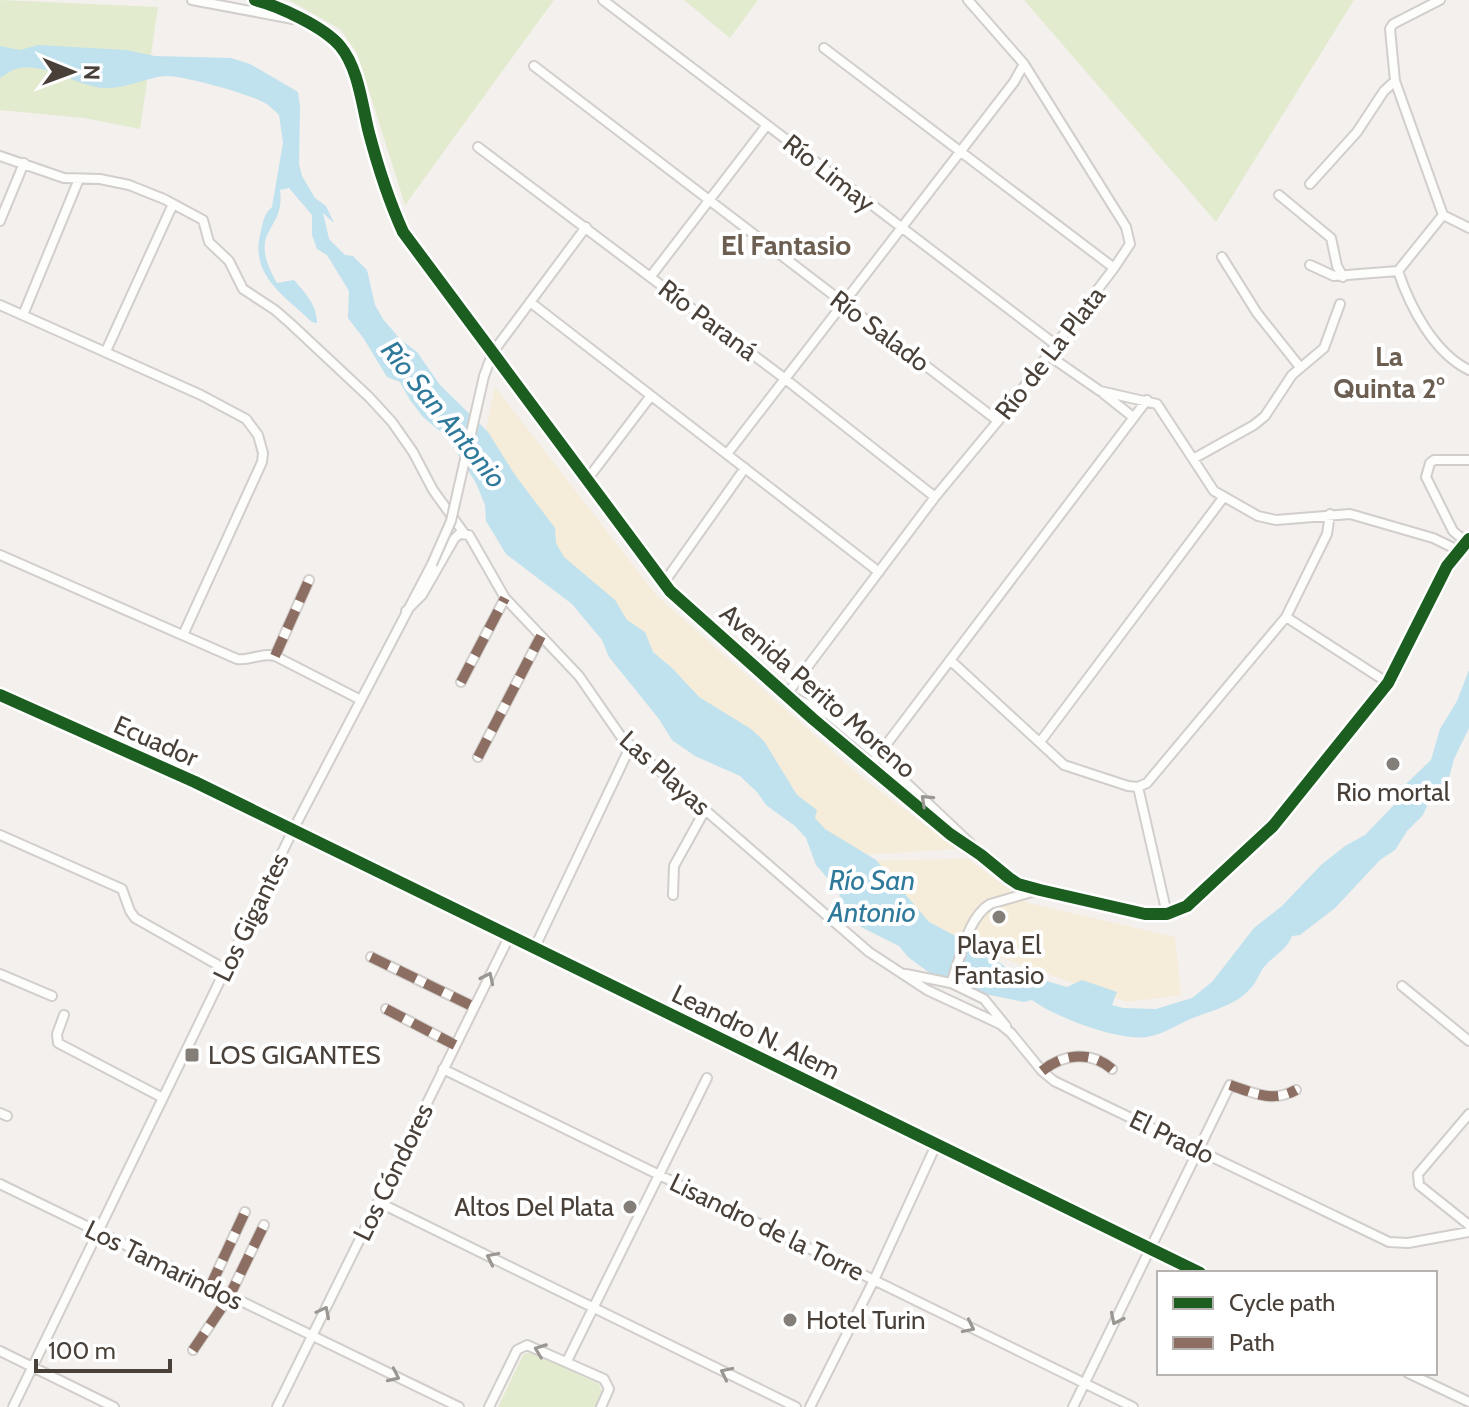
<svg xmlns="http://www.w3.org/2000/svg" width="1469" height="1407" font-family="Cabin,sans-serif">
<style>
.green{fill:#e3ebcf}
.sand{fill:#f5ecd9}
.water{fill:#c0e1ee}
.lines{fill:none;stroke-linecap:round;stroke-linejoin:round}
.minor-casing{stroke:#d1cecb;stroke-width:12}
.minor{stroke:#fdfdfc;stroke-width:8}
.minor-bridge-casing{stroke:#d1cecb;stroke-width:12;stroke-linecap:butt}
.minor-bridge{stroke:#fdfdfc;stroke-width:8}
.quiet{stroke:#8d6e63;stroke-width:10;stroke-dasharray:20 10;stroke-linecap:butt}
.cycleway-casing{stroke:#fff;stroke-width:17}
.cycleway{stroke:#1b5e20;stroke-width:12}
.oneway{stroke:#9a9691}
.poi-dot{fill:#847e78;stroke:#fff;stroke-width:3}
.labels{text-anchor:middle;stroke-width:8;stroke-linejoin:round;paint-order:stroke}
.street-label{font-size:26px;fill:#494139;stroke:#fff}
.poi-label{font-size:26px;fill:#494139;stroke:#fff}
.neighbourhood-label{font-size:28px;font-weight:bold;fill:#6c5e50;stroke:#fff}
.water-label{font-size:28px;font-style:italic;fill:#2f799b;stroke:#fff}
</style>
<rect width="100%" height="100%" fill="#f3f0ed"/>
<path class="green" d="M0,0l158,7 -18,122 -56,-11 -84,-8z
M289,0h265l-149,205 -48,-152 -17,-24z
M684,0h74l-28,38z
M1024,0h330l-138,222z
M530,1352l69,32 3,9 -7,14h-97l25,-52z"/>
<path class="sand" d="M495,387l162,209 207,183 93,70 -112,7 -148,-152 -139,-148 -74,-117z
M968,859l60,44 147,34 6,58 -54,7 -201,-71 -80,-70z"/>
<path class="water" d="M38,45l88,5 29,6 76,2 19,6 48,28 2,14 -1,58 3,12 13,22 11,8 8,17 -11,-10 6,26 16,16 8,1 14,14 8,35 8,14 17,20 17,13 23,33 48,47 27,43 40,53 1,15 8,14 51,43 12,20 18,12 8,20 19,16 27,29 52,32 13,12 33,54 20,15 -2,8 10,11 51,31 53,62 57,30 23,18 58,17 15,-7 35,12 -5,13 11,3 33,1 36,-11 20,-16 42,-54 28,-22 39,-41 24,-19 20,-11 29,-30 12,-21 25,-24 9,-31 17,-28 12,-31v58l-15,31 -5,19 -15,12 -11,25 -16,16 -12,19 -15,10 -45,48 -35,27 -8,1c-5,14 -19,20 -28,31 -5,6 -7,15 -13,21 -14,16 -34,21 -53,28 -18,6 -32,18 -51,21 -29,4 -92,-20 -115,-37l-8,2 -34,-7 -59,-21 -23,-17 -9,-11 -38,-19 -10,-9 -15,-30 -20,-23 -10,-27 -11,-12 -29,-21 -9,-13 -17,-16 -45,-20 -23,-16 -13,-21 -50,-62 -7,-17 -30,-36 -66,-50 -20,-33 -1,-16 -9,-22 -29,-46 -24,-20 -13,-17 -10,-18 -13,-5 -23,-38 -16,-21 1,-27 -22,-36 -10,-6 -5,-14v-20l-23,-27 -9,2c6,43 -35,38 -3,93l17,-3c12,14 23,25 23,43l-5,-1c-27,-26 -61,-45 -52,-87 3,-12 3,-20 12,-28l11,-64 -4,-28c-4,-4 -9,-9 -14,-12 -15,-9 -83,-28 -100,-27 -20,2 -40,13 -60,12 -27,-1 -62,-27 -89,-19 -5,1 -11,6 -16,9v-32l20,4z"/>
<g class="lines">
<g class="minor-casing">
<path id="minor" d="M192,0l101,19
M255,0c24,6 69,27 85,46 19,23 22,60 29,87 9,34 20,68 34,99l267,359 143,128 137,115 31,21 28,23 9,6 22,6 105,24h22l20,-8 86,-80 115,-143 59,-117 22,-27
M603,0l453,345
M1440,0l-47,24 -3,5 5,52 48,134 26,13
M824,48l290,220
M534,66l464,355
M478,147l306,231 151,119
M0,156l64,22 36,1 29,6 35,14 39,21 6,22 20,19 14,28 32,21 16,14 78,73 23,25 21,30 20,38 31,43
M1310,184l47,-52 27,-41 11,-10
M1279,195l52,43 6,28 6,11
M0,221l24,-58
M1222,257l35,56 43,54
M1310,265l24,11 64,-5 45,-56
M1398,271c12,36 36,82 71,99
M651,276l116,-151
M530,302l349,270
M0,305l201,90 45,24 12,16 5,18 -1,9 -79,173
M23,315l56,-136
M106,351l67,-147
M1048,355l52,36 57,13 57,87 44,25 18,4 74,-6 83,24 25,12
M484,376l9,-24 93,-125
M1104,394l29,23
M727,454l287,-372 10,-18
M1193,459l61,-34 11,-9 27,-41 32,-27 16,-44
M586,481l64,-84
M1466,542l-13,-11 -27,-54 4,-14 4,-3h35
M0,555l237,104c14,2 24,-7 38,-3l84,43
M663,584l82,-116
M406,611l16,-16 32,-56 5,-5 10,1 36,63 74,78 43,62 247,214 58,38 73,34 11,9 31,38 12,10 335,161 19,1 61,-11
M1286,617l102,66
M275,656l34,-76
M950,660l114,105 64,21 10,1
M461,682l44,-84
M787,694l148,-197 63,-76 116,-153 16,-24 -4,-17 -102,-163 -56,-64
M0,695l195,87 1005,491
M795,698l34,17 49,41 93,88
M1040,742l183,-244
M478,757l63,-121
M870,766l277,-366
M1138,787l9,-4 139,-166 41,-83 3,-20
M1138,787l29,127
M0,835l122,54 8,22 5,7 90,51
M673,895l1,-29 31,-56
M534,949l97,-204
M371,957l103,50
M0,974l52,22
M906,974l45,9c10,-25 16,-65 39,-79l49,-14
M951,983l33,16 22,27
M1402,986l67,55
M386,1009l69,36
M64,1015l-7,19 1,9 105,55
M443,1069l690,338
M1042,1071c21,-17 48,-21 70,-2
M0,1113l7,3
M1469,1114l-51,60 1,11 50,40
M0,1184l459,223
M378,1202l418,205
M210,1287l35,-75
M193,1350l36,-53 35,-72
M0,1351l114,56
M567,1361l140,-283
M1408,1373l61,29
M13,1407l280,-577 139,-266
M277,1407l232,-470
M489,1407l28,-57 10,-5 77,34 5,10 -8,18
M810,1407l64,-127 62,-135
M1073,1407l157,-322c24,8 42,18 66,5"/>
</g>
<use href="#minor" class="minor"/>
<g class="minor-bridge-casing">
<path id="minor-bridge" d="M432,564l19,-43 33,-145"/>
</g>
<use href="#minor-bridge" class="minor-bridge"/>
<path class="quiet" d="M275,656l34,-76
M461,682l44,-84
M478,757l63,-121
M371,957l103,50
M386,1009l69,36
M1042,1071c21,-17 48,-21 70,-2
M1230,1085c24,8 42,18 66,5
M210,1287l35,-75
M193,1350l36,-53 35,-72"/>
<g class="cycleway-casing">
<path id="cycleway" d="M255,0c24,6 69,27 85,46 19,23 22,60 29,87 9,34 20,68 34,99l267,359 143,128 137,115 31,21 28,23 9,6 22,6 105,24h22l20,-8 86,-80 115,-143 59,-117 22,-27
M0,695l195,87 1005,491"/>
</g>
<use href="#cycleway" class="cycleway"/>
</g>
<defs><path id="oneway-chevron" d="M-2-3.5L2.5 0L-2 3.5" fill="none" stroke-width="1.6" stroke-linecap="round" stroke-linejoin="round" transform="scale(2)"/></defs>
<g class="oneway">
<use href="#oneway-chevron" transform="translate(926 800) rotate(-137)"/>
<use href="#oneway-chevron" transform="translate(488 978) rotate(-64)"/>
<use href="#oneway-chevron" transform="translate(492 1258) rotate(-154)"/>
<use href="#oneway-chevron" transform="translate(324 1312) rotate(-63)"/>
<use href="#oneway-chevron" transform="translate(1116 1319) rotate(116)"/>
<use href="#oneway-chevron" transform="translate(969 1327) rotate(26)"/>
<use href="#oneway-chevron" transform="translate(540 1350) rotate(-159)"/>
<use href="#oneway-chevron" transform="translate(726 1373) rotate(-154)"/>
<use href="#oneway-chevron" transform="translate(394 1376) rotate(25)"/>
</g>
<g class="poi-dot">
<circle cx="1393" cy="764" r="8"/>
<circle cx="999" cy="917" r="8"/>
<rect x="184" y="1047" width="16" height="16" rx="4"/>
<circle cx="630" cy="1207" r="8"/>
<circle cx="790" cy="1320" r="8"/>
</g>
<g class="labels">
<g class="street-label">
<text transform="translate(829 173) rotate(38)" y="9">Río Limay</text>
<text transform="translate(708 320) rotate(37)" y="9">Río Paraná</text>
<text transform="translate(880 331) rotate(37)" y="9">Río Salado</text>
<text transform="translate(1050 353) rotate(-52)" y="9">Río de La Plata</text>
<text transform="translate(818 691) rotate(41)" y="9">Avenida Perito Moreno</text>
<text transform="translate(156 741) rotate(24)" y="9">Ecuador</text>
<text transform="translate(665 773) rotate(42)" y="9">Las Playas</text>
<text transform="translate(251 917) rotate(-64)" y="9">Los Gigantes</text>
<text transform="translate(756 1032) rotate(26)" y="9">Leandro N. Alem</text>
<text transform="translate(1172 1137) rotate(26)" y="9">El Prado</text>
<text transform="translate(393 1172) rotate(-64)" y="9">Los Cóndores</text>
<text transform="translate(767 1227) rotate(26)" y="9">Lisandro de la Torre</text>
<text transform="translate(164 1265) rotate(26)" y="9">Los Tamarindos</text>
</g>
<g class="poi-label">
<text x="1393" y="801">Rio mortal</text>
<text x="999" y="954">Playa El<tspan x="999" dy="30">Fantasio</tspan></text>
<text x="208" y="1064" text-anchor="start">LOS GIGANTES</text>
<text x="614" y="1216" text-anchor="end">Altos Del Plata</text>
<text x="806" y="1329" text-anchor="start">Hotel Turin</text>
</g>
<g class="neighbourhood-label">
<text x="786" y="255">El Fantasio</text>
<text x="1389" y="366">La<tspan x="1389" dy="32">Quinta 2°</tspan></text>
</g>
<g class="water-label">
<text transform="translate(444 414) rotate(51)" y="10">Río San Antonio</text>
<text x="872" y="890">Río San<tspan x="872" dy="32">Antonio</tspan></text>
</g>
</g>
<rect x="1157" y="1271" width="280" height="104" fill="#ffffff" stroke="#b6b3b0" stroke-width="2"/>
<rect x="1173" y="1297" width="40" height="12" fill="#1b5e20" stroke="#b6b3b0" stroke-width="2"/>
<text x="1229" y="1311" font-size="24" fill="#494139">Cycle path</text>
<rect x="1173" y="1337" width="40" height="12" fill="#8d6e63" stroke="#b6b3b0" stroke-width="2"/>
<text x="1229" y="1351" font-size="24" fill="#494139">Path</text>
<g transform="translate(72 72) rotate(91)" stroke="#ffffff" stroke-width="6" paint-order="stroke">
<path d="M0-6L14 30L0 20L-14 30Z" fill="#494139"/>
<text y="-12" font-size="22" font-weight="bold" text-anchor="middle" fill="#494139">N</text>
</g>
<path d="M36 1359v12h134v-12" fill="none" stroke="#494139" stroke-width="4"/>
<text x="48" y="1359" font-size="24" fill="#494139" stroke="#ffffff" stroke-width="6" paint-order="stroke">100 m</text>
</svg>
